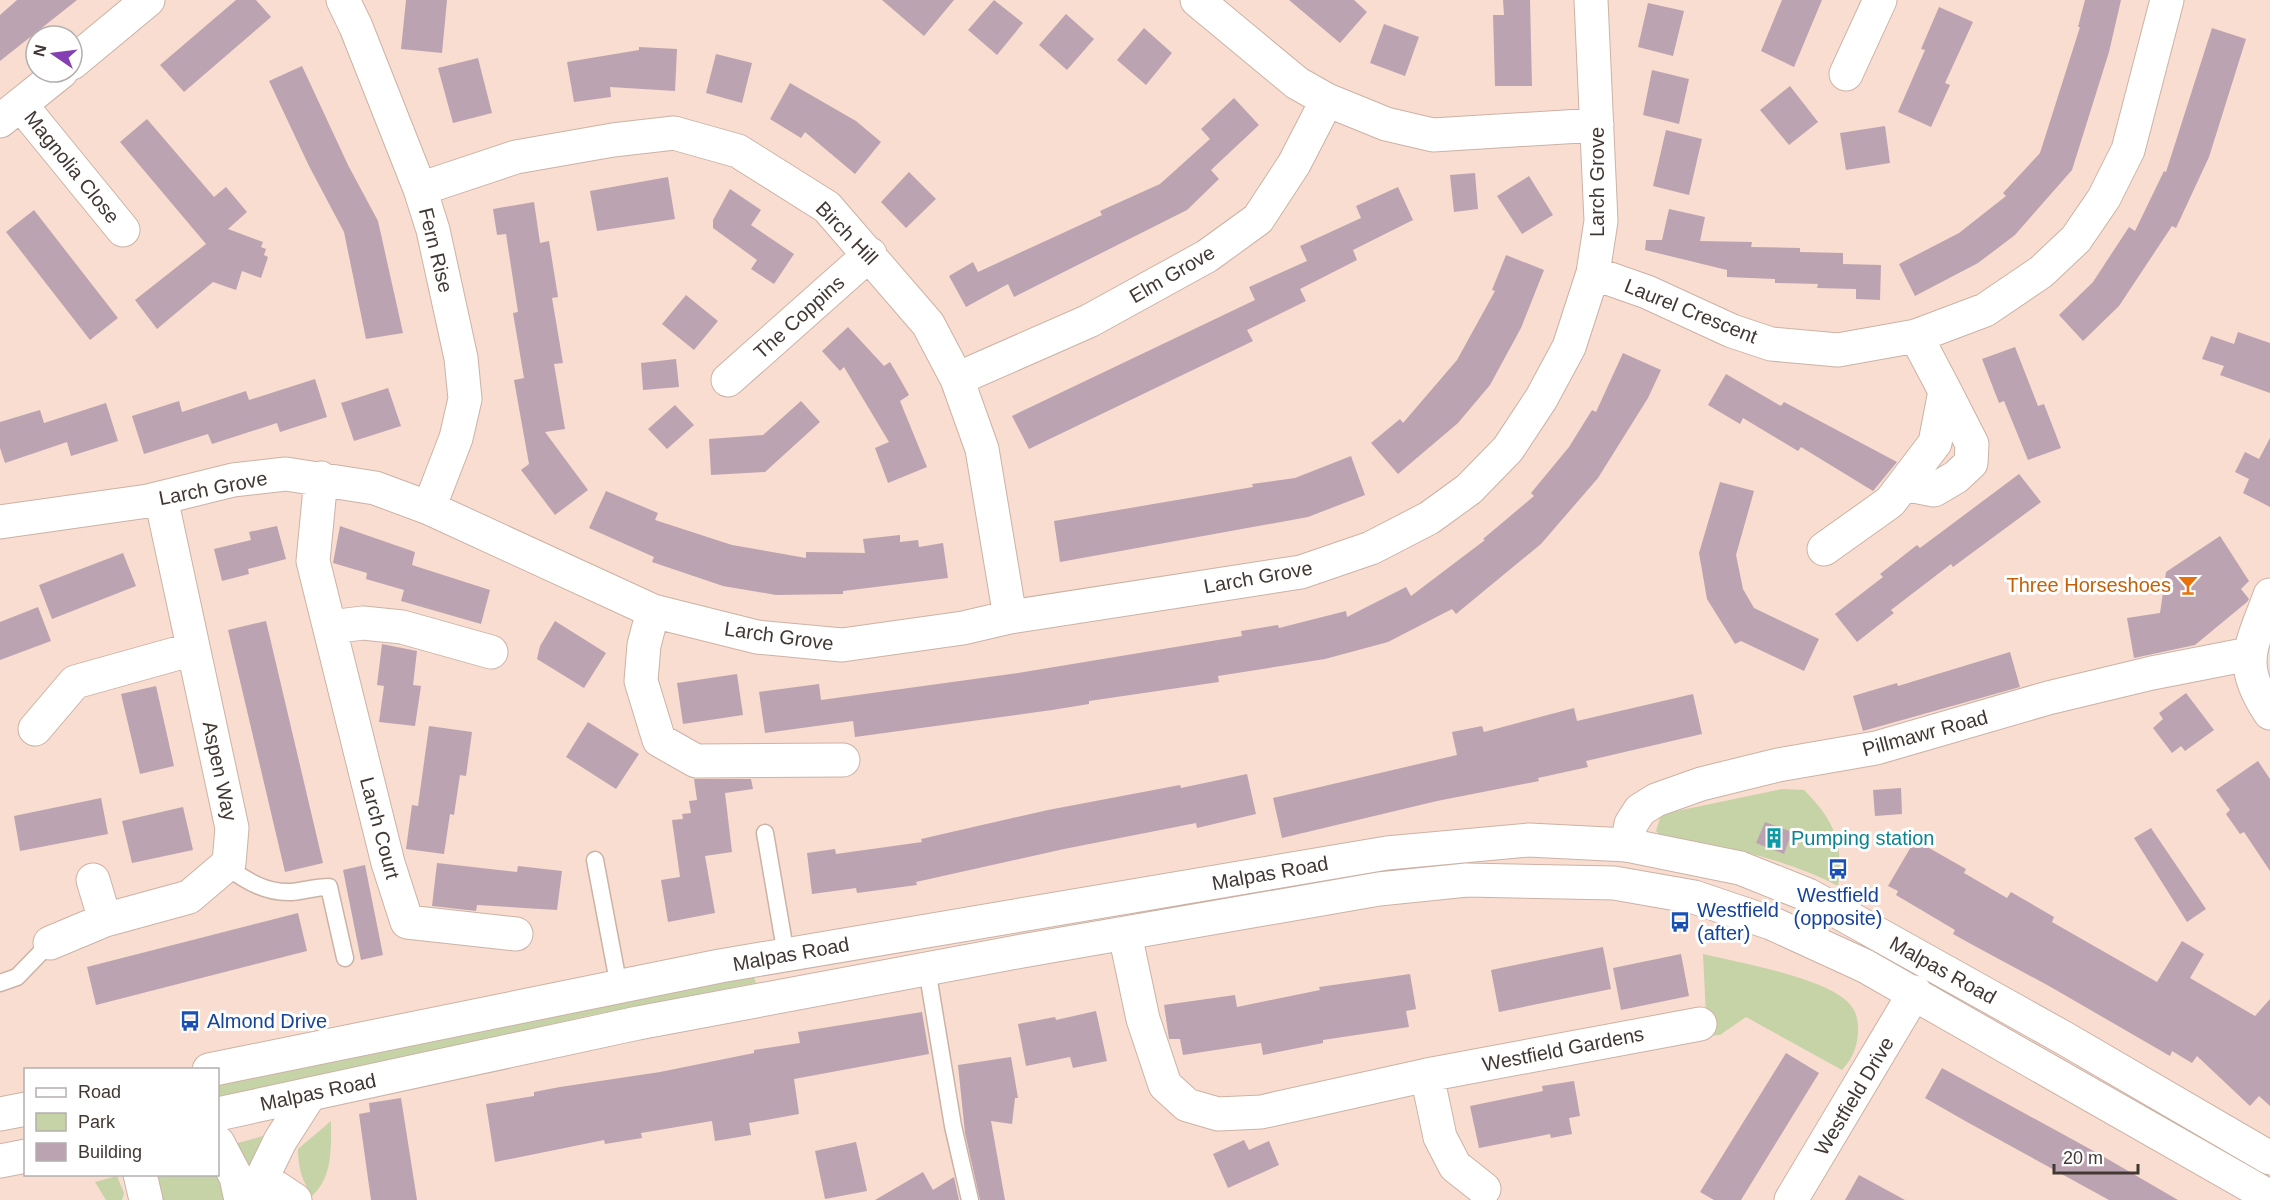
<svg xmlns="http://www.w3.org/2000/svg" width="2270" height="1200" font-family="Arial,sans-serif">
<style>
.green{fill:#c6d3a7}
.building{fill:#bca3b1}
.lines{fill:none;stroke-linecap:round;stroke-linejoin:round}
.service-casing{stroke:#ccb2a5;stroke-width:19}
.minor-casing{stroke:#ccb2a5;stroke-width:35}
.tertiary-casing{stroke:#ccb2a5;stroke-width:35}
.primary-casing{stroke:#ccb2a5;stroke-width:35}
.service{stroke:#fff;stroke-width:16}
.minor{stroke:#fff;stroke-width:33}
.tertiary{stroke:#fff;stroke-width:33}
.primary{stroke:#fff;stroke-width:33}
.labels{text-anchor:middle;stroke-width:6;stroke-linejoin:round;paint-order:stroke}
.street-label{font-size:20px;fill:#423833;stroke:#fff}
.food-label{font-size:20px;fill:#c56008;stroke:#fff;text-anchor:end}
.culture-label{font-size:20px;fill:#0d838f;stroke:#fff;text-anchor:start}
.transit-label{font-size:20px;fill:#164399;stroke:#fff;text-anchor:start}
</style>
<rect width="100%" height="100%" fill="#f8ddd0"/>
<path class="green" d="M1782,789l22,1c30,30 40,53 34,96 -41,-22 -87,-33 -133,-43 -13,-2 -41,-1 -49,-12l4,-13 7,-5z
M1703,954c33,8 131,25 149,53 6,8 6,17 6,26 -1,15 -6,26 -16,37l-96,-53 -26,18 -13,1z
M753,975l3,8 -165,32 -373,84v-15z
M331,1121c0,27 2,56 -19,75 -10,-15 -14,-29 -14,-47z
M267,1135l-21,39 -15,-29z
M218,1174l9,26h-67l-6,-25z
M117,1176l7,17 -2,7h-16l-11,-18z"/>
<path class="building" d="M17,0h60l-77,61v-46z
M236,0h20l15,17 -87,75 -24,-27z
M406,0h41l-5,53 -41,-4z
M882,0h72l-30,36z
M994,0l29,23 -26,32 -29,-25z
M1289,0h65l13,12 -27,31z
M1503,0h27l2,86h-37l-2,-71h11z
M1782,0h40l-28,67 -33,-16z
M2085,0h36l-12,52 -37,118 -57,65 -37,28 -63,33 -16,-32 60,-31 47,-37 -3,-3 37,-40 40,-126h-2z
M1648,3l36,8 -11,45 -35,-9z
M1939,7l34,15 -28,61 5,2 -19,42 -33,-15 27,-62 -4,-1z
M1066,14l28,25 -27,31 -28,-25z
M1384,24l35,13 -14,39 -35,-13z
M1144,28l28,25 -26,32 -29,-25z
M2212,28l34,11 -37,118 -33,71 -4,-2 -53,80 -36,35 -24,-26 34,-33 36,-55 6,4 29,-60 2,1z
M639,47l38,2 -2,42 -65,-4 1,10 -37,5 -7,-40 72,-12z
M716,54l36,9 -10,40 -36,-10z
M478,58l14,55 -39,10 -15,-55z
M302,66l46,99 30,56 25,112 -37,6 -22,-107 -35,-66 -40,-85z
M1652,70l37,9 -10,45 -36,-9z
M790,83l66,38 25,21 -26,32 -50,-42 -4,6 -31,-19z
M1790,86l28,36 -29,23 -29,-35z
M1234,98l25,27 -48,45 8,9 -32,31 -173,87 -6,-13 -42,23 -17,-31 24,-14 5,10 124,-57 -2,-4 60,-27 50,-45 -9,-10z
M147,119l67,78 12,-10 21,25 -19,17 35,13 -2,5 5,2 -2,6 4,2 -7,21 -19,-7 -6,19 -23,-8 -56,47 -22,-29 71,-56 -86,-102z
M1885,126l5,37 -44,7 -6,-37z
M1666,130l36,9 -13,56 -36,-9z
M909,172l27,27 -30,29 -25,-26z
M1475,173l3,36 -24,3 -4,-37z
M1529,176l24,39 -31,19 -25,-38z
M668,177l7,42 -78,12 -7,-40z
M1398,187l15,33 -60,30 4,10 -57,29 6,12 -59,29 6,11 -224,108 -17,-33 243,-116 -6,-13 58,-26 -7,-15 61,-28 -5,-12z
M730,189l31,21 -10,15 43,29 -20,30 -23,-15 6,-9 -44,-32v-8z
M534,202l6,41 9,-2 9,56 -6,1 11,65 -9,1 11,65 -20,3 43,58 -33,25 -34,-45 8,-6 -15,-84 10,-2 -11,-65 5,-1 -12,-78 -9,1 -4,-26z
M1669,209l36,8 -5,24 52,1 -1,5 49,1v4l43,1v11l38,1 -1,35 -24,-1v-10l-39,-1 1,-4 -43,-1v-4l-48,-2v-7l-82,-20 1,-10h16z
M34,210l84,108 -28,22 -84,-108z
M1506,255l38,15 -23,58 -31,57 -32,38 -60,51 -27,-31 29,-24 3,4 54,-63 38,-69 -3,-1z
M686,295l32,26 -24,29 -32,-26z
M848,327l36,39 6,-4 10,17 9,16 -9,6 27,66 -39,16 -13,-35 14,-6 -45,-75 -4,4 -18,-20z
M2238,332l32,11v50l-50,-18 4,-9 -22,-7 9,-23 23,8z
M2015,347l23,59 6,-2 17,44 -33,12 -24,-59 -5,2 -17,-44z
M1623,353l38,17 -13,28 -50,80 -57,66 -85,70 -4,-5 -64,33 -63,17 -107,17 1,6 -130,19v3l-37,6 -197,27 -2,-16 -88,12 -6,-41 60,-8 2,16 197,-27 224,-37 -1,-5 37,-6 1,3 67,-17 1,6 59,-30 5,9 74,-56 -2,-1 51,-43 -3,-3 38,-46 23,-37 4,2z
M676,359l3,28 -36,3 -2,-27z
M1726,374l55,32 3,-4 113,60 -24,29 -72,-44 -3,4 -55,-33 -3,6 -32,-19z
M315,379l12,38 -47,15 -3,-9 -65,21 -4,-10 -64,20 -12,-38 47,-15 3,11 64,-21 3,9z
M388,388l13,38 -47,15 -13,-38z
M801,401l19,21 -55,50 -54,3 -2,-36 54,-4z
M106,403l12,38 -47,15 -4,-14 -62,21 -5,-15v-26l40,-12 4,13z
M675,405l19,20 -27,24 -19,-20z
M2270,438v69l-27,-14 6,-14 -14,-7 10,-20 14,7z
M1351,456l14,39 -57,22 -248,45 -6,-41 199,-34 -1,-3 43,-6z
M2019,474l22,28 -88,65 -2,-3 -60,46 3,3 -37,29 -22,-28 48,-37 -3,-3 37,-29 3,3z
M1720,482l34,9 -18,64 7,34 11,19 65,31 -15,32 -63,-30 -6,3 -28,-45 -8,-46z
M606,491l52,22 -3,7 77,25 74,13v-6l59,1 -2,-14 37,-4v7l18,-2 1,7 24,-4 5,35 -105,13v3l-67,1 -53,-9 -71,-24 2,-5 -65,-29z
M277,526l9,33 -38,10 1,5 -27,7 -8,-32 37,-9 -2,-8z
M340,526l75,26 -3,13 78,25 -9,34 -80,-23 3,-11 -38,-11 1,-6 -34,-10z
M2220,536l29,45 -8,8 8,10 -2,3 -52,43 -61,13 -7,-40 33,-5 6,-41z
M123,553l13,33 -84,33 -13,-34z
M38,607l13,34 -51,19v-38z
M266,621l57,242 -38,9 -57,-242z
M555,621l51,32 -22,35 -47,-29 3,-13z
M382,644l35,7 -4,34 8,1 -6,40 -36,-4 5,-36 -7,-1z
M2010,652l10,35 -157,44 -10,-35 44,-13 1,3z
M737,674l6,41 -60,9 -6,-41z
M156,686l18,80 -34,8 -19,-80z
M2186,693l28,37 -29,21 -4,-5 -9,7 -19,-25 10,-9 -4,-6z
M1693,694l9,40 -116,27 2,6 -50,11 1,3 -102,20 -155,37 -9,-40 184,-43 -5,-23 30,-6 2,6 90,-24 3,13z
M588,722l51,32 -23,35 -50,-32z
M429,726l43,6 -6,44 -6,-1 -6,40 -4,-1 -6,40 -38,-5 6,-44 6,1z
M2258,761l12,18v92l-26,-39 -4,2 -14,-20 4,-4 -14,-20z
M1247,774l9,40 -59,14 -1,-5 -132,26 -148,33 1,3 -60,8 -1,-5 -44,6 -5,-41 28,-4 1,5 86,-12 -1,-3 127,-29 132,-25 1,3z
M694,779h57l2,10 -28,4 7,59 -27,4 10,57 -47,9 -7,-42 19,-3 -8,-57 11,-1 -1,-5 9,-1 -2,-12 8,-1z
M1901,788l1,26 -27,2 -2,-26z
M101,798l7,36 -88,17 -6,-35z
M183,807l10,43 -61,13 -10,-42z
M1765,822l27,10 -8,22 -28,-11z
M2151,828l55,81 -19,13 -53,-84z
M1915,840l51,29 -2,4 43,25 4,-6 43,25 -2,5 105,60 25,-41 22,13 -14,24 65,38 15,-17v107l-11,-10 -9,10 -53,-50 -5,7 -20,-12 -2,5 -121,-70 -78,-42 -18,-10 2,-4 -59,-35 2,-4 -10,-5z
M437,863l80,9 1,-6 44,5 -5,39 -80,-5 -1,6 -44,-5z
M365,865l18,90 -22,5 -18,-90z
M298,913l9,38 -211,54 -9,-38z
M1603,947l8,42 -112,23 -8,-42z
M1681,954l8,42 -68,14 -8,-42z
M1410,974l6,35 -10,2 3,16 -86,13v3l-60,12 -2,-12 -78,12 -3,-16h-11l-5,-34 71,-10 2,12 83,-17 -1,-3z
M1096,1011l11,50 -34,7 -3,-11 -44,9 -8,-42 37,-7 1,3z
M922,1012l7,42 -135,25 5,35 -50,9 2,12 -36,6 -3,-20 -71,12 1,5 -37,6 -1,-4 -109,22 -9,-58 48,-8v-4l26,-5 100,-15 94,-19v-3l46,-7 -2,-11z
M1786,1053l33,20 -78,127h-27l-14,-8z
M1011,1057l7,41h-3l-3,26 -21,-3 14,79h-25l-15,-67 -7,-68z
M1942,1068l157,86 79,46h-69l-142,-78 -42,-24z
M1574,1081l6,35 -11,2 3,16 -21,4 -1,-4 -71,14 -9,-42 73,-15 -1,-5z
M401,1098l16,102h-46l-12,-86 11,-2 -1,-9z
M1244,1140l5,10 20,-9 10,24 -51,23 -15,-34z
M856,1142l11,49 -42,8 -10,-48z
M923,1172l10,18 21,-13 5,23h-84z
M1859,1175l46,25h-60z"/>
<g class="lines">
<g class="service-casing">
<path id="service" d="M765,833l21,122
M595,860l24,127
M225,866c21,14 39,27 66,26 13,-1 24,-5 38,-5l16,71
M927,969l26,157 17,74
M0,983l17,-6 33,-34"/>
</g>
<g class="minor-casing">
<path id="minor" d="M343,0l13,27 64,162 13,41 28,128 4,41 -9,39 -27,70
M1197,0l100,83 30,17 59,24 47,11 164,-10
M72,63l76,-63
M1846,74l34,-74
M21,105l102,125
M0,121l61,-49
M420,189l96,-32 97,-17 61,-7 64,18 89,56 101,117 29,55 25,70 28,168
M1593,273l54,19 85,39 39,13 67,6 78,-14 69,-26 56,-38 35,-33 28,-41 24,-48 39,-150
M957,379l132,-58 118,-65 51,-37 36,-55 33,-64
M728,380l142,-126
M321,478l-8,83 75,302 19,59 109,12
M1904,484l30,6 22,-13 15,-14 1,-19 -27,-53
M0,522l148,-21 85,-21 53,-6 89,14 54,20 224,103 104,26 85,8 121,-17 47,-11 291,-45 70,-24 58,-30 40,-29 39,-40 33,-50 28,-52 24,-74 8,-52 -10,-221
M1824,549l66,-47 45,-59 10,-52 -29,-55
M653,611l-9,34 -3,36 18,59 37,21 147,-1
M330,627l33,-4 39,4 89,25
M35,729l40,-47 118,-33
M93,880l12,40
M1125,934l18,85 22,66 22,20 31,9 43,-2 166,-37 273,-51
M50,943l55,-23 84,-23 40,-34 3,-35 -71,-330
M1427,1075l13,62 15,29 29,23
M218,1143l18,34 5,23
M140,1174l6,26
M262,1178l33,22
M243,1200l19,-22 18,-37 30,-47
M1791,1200l124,-208"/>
</g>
<g class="tertiary-casing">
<path id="tertiary" d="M2270,595c-18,51 -34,68 0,118
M1627,845l4,-21 9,-14 16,-10 45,-16 77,-19 98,-17 172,-50 104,-25 97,-19"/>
</g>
<g class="primary-casing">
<path id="primary" d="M209,1070l511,-104 667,-113 142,-13 98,5 113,23 68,27 256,143 206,120
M0,1114l26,-5
M218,1114l420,-91 384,-72 357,-62 88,-9 147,3 80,14 77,26 94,43 405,231
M0,1161l26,-5"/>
</g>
<use href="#service" class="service"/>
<use href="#minor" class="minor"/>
<use href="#tertiary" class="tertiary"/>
<use href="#primary" class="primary"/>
</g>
<defs>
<g id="bar-bare" transform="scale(1.62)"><path d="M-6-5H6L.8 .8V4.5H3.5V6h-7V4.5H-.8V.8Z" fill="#e8710a" stroke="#fff" stroke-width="2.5" paint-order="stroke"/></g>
<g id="building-bare" transform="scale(1.62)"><path d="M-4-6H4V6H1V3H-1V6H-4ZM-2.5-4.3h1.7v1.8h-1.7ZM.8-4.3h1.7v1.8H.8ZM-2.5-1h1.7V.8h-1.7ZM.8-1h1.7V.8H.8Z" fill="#0f9aa8" stroke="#fff" stroke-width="2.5" paint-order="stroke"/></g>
<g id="bus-bare" transform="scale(1.62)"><path d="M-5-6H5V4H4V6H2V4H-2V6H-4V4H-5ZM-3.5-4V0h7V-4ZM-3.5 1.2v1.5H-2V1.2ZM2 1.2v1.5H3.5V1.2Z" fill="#1a4fb4" stroke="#fff" stroke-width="2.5" paint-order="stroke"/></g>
</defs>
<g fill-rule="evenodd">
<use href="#bar-bare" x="2188" y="585"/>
<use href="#building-bare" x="1774" y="838"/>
<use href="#bus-bare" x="1838" y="869"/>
<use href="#bus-bare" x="1680" y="922"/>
<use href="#bus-bare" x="190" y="1021"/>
</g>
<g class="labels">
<g class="street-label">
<text transform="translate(72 167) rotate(51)" y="7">Magnolia Close</text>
<text transform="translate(1597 182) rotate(-90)" y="7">Larch Grove</text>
<text transform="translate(847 233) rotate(46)" y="7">Birch Hill</text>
<text transform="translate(436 250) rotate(76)" y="7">Fern Rise</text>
<text transform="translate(1172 274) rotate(-30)" y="7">Elm Grove</text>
<text transform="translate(1691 311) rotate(22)" y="7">Laurel Crescent</text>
<text transform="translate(799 317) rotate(-42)" y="7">The Coppins</text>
<text transform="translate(213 488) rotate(-11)" y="7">Larch Grove</text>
<text transform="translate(1258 577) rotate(-10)" y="7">Larch Grove</text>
<text transform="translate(779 636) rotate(8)" y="7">Larch Grove</text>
<text transform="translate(1925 733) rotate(-15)" y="7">Pillmawr Road</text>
<text transform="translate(220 771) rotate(78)" y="7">Aspen Way</text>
<text transform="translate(380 828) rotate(75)" y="7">Larch Court</text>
<text transform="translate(1270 873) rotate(-10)" y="7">Malpas Road</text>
<text transform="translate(791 954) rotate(-10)" y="7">Malpas Road</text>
<text transform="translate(1943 970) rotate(29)" y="7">Malpas Road</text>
<text transform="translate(1563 1049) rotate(-11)" y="7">Westfield Gardens</text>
<text transform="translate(318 1092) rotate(-12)" y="7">Malpas Road</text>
<text transform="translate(1854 1096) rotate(-59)" y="7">Westfield Drive</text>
</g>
<g class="food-label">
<text x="2171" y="592">Three Horseshoes</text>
</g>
<g class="culture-label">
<text x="1791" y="845">Pumping station</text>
</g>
<g class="transit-label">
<text x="1838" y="902" text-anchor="middle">Westfield<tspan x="1838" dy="23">(opposite)</tspan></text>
<text x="1697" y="917">Westfield<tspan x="1697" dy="23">(after)</tspan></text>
<text x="207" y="1028">Almond Drive</text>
</g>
</g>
<rect x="24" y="1068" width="195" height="108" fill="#ffffff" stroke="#b3afad" stroke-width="1.5"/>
<rect x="36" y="1088" width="30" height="9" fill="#ffffff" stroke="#b3afad" stroke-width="1.5"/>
<text x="78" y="1098" font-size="18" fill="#423833">Road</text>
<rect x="36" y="1113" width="30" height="18" fill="#c6d3a7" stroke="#b3afad" stroke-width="1.5"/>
<text x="78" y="1128" font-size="18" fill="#423833">Park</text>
<rect x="36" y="1143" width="30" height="18" fill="#bca3b1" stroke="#b3afad" stroke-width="1.5"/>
<text x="78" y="1158" font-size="18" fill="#423833">Building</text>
<g transform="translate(54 54) rotate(284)"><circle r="28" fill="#ffffff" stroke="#b3afad" stroke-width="1.5"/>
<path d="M0-4.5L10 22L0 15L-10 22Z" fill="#843fb3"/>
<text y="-9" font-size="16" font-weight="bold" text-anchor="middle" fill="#423833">N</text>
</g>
<path d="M2054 1164v9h84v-9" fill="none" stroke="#423833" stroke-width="3"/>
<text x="2063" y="1164" font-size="18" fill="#423833" stroke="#ffffff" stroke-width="4.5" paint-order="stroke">20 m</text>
</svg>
